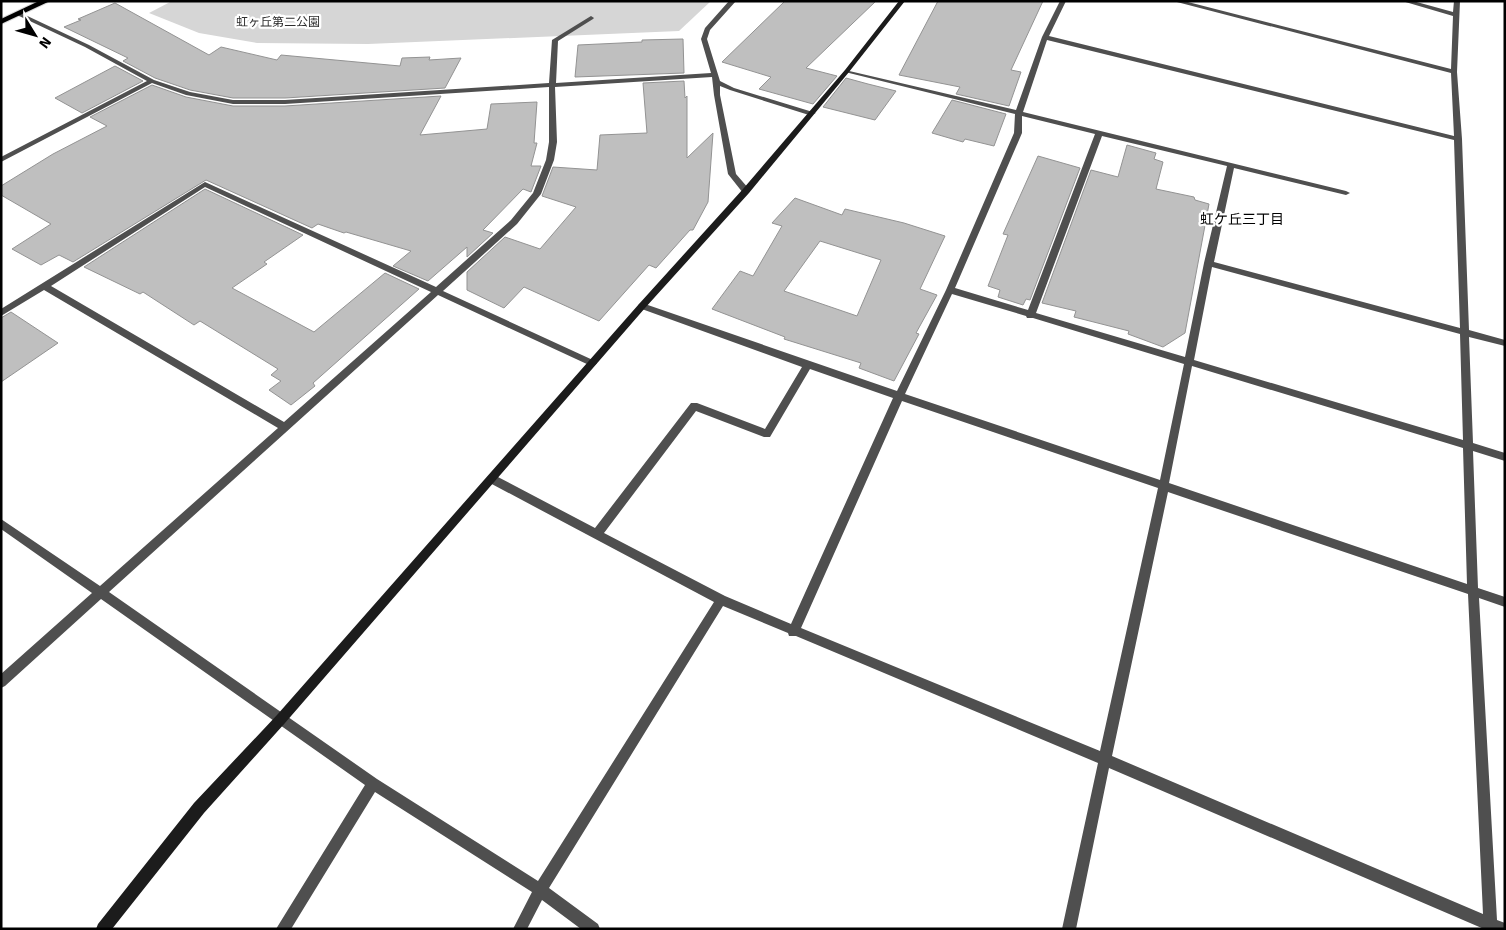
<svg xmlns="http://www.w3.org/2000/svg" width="1506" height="930" font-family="Signika,'Noto Sans JP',sans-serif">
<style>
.green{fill:#d6d6d6}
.building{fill:#bfbfbf;stroke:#939393;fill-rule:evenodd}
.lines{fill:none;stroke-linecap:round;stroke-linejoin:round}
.primary-casing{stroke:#dbdbdb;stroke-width:2}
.street{fill:#4f4f4f;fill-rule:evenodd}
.secondary{fill:#1c1c1c;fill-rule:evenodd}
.primary{fill:#000;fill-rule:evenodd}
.labels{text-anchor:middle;stroke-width:4.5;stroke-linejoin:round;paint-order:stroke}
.far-park-label{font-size:12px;fill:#2d2d2d;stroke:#fff}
.far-neighbourhood-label{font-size:14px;fill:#000;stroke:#fff}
</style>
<rect width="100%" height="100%" fill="#fff"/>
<path class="green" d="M172,1h539l-32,30 -311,13 -111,-1 -58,-10 -50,-20z"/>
<path class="building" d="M785,1h91l-70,67 31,8 -24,28 -54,-15 12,-12 -49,-15z
M938,1h105l-32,69 10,2 -12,34 -53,-12 4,-7 -61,-12z
M115,3l94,52 12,-8 56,13 4,-5 119,11 2,-8 28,-1 -1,3 32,-2 -16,30 -160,10h-52l-43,-8 -35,-12 -32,-17 5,-3 -64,-31 17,-7 -3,-1z
M683,39l1,34 -109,4 3,-32 64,-3v-2z
M115,66l28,15 -61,32 -27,-15z
M846,78l22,6 28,7 -21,29 -52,-13z
M684,81l1,17 2,-2v62l26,-25 -5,69 -15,28h-3l-34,38 -7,-3 -50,56 -75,-34 -20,21 -37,-18v-18l38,-35 35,12 36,-42 -34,-11 11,-29 44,3 3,-35 47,-2 -4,-50z
M152,85l34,12 47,9h52l156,-10 -21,39 67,-6 4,-25 46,-2 -3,41h3l-6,23h10l-10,26 -8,-3 -40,41 10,3 -26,24v-10l-39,34 -35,-15 18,-15 -65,-19 -2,1 -26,-9 -6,4 -106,-48 -133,82 -14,-7 -18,10 -29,-16 39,-25 -50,-29v-9l52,-32 54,-28 -17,-9z
M952,100l54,14 -12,32 -29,-7 -2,3 -31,-9z
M1127,145l29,8 -2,6 9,3 -7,27 38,8 1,3 14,4 -24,129 -22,14 -35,-13 1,-3 -55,-14 2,-6 -34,-8 49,-133 27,7z
M1038,156l42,12 -50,132 -4,-1 -3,6 -25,-8 2,-7 -12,-4 20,-51 -5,-1z
M205,189l98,46 -39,27 3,2 -35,24 82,44 71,-59 34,16 -106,94 2,3 -24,19 -22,-15 12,-9 -10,-6 7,-6 -78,-48 -6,4 -51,-33 -3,2 -56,-27z
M795,198l47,17 3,-6 59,14 41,13 -25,53 17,6 -21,38 3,1 -25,47 -35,-13 2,-5 -77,-24 1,-2 -73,-28 28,-38 13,5 29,-50 -10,-3zM820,241l61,19 -24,56 -73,-25z
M11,312l47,31 -57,39v-64z"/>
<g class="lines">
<g class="primary-casing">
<path id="primary" d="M39,1h11l-49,23v-5z"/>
</g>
<path class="street" d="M729,1h7l-26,29 -3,9 13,42 14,7 82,25 -7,2 -79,-25 -10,-4v9l16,79 13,15v4h-6l-15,-19 -14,-79 -2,-18 -157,10 2,55 -3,18 -13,34 -24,30 -74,67 152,70 2,2 -2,2h-6l-151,-70 -329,297 268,187 161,102 176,-279 -226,-120 -1,-3 1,-3h8l99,52 96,-125h6l68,26 37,-62 -163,-59 -1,-2 1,-2 3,-1 255,88 49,-101 68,-157 1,-19 -170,-42v-2l171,40 26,-73 18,-36h6l-17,35 405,100 -3,-63 -278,-72h11l267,68 2,-53 -51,-15h11l40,11 1,-11h6l-3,71 5,67 7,191 36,10v6l-36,-9 4,106 32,10v8l-32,-10 5,137 27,9v10l-26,-9 18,322 8,3v6h-21l-375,-161 -33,161h-14l36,-166 -302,-127h-7l-1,-3 -65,-27 -174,282 49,36 2,5h-19l-39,-29 -15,29h-14l19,-37 -157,-100 -84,137h-15l89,-144 -264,-186 -96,87 -4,2v-14l91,-81 -91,-64v-10l99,67 178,-158 -234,-138 -43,26v-7l204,-127 231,105 75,-67 22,-27 13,-33 3,-18v-55l-264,17h-52l-47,-9 -34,-12 -151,79v-5l146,-76 -62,-34 -68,-32v-2h4l68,32 65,35 36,12 43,8h52l264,-17 3,-43 39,-24 3,2 -1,1 -35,22 -2,42 155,-10 -10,-34 4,-11zM1047,40l407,100 6,188 -246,-66 20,-94 112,27 4,-2 -4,-2 -323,-79zM1022,116l73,18 -67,176 -73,-22 67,-155zM1102,136l125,30 -23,97 -19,94 -149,-44zM205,187l226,105 -147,130 -233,-136zM1212,267l248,67 3,106 -269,-80zM952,294l74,22 1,2h6l151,46 -24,116 -255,-86zM1192,366l271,82 4,136 -298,-101zM810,369l83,29 -102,226 -66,-28 -121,-63 92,-122 68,26h6zM902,401l256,87 -58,263 -299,-123zM1168,492l300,102 15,320 -371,-158z"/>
<path class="secondary" d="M899,1h6l-56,71 -100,121 -104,115 -360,415 -81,90 -92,116h-16l2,-5 96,-121 83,-88 362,-411 104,-115 102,-119z"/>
<use href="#primary" class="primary"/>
</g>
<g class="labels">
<g class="far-park-label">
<text x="278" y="26">虹ヶ丘第二公園</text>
</g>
<g class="far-neighbourhood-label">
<text x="1242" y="224">虹ケ丘三丁目</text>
</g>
</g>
<rect width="1506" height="930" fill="none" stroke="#000000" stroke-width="5"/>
<g transform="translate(35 35) rotate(127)" stroke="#ffffff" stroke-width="4" paint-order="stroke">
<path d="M0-4L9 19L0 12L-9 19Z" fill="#000000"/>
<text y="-8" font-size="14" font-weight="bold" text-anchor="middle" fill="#000000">N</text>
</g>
</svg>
